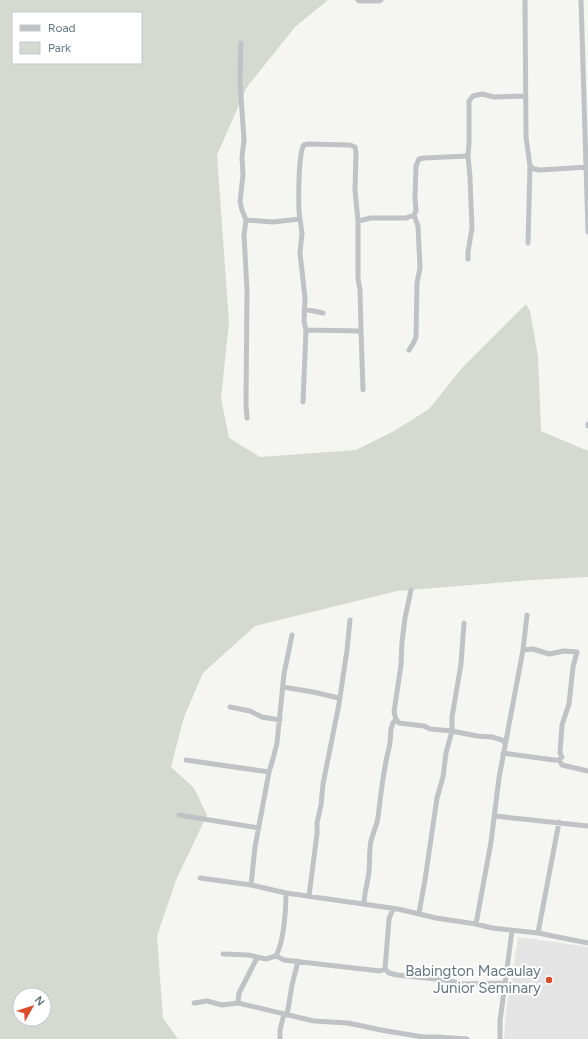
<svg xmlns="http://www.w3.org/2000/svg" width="588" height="1039" font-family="Figtree,sans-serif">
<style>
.built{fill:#e3e4e3}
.green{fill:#d5dad1;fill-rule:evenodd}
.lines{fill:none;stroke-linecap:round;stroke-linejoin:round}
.minor{stroke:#bfc3c6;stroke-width:5}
.poi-dot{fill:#db4c2c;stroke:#fff;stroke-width:1.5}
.labels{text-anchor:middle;stroke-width:4;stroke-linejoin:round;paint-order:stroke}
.poi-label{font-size:15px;fill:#667782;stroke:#fff;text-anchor:end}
</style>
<rect width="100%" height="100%" fill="#f5f5f2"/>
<path class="built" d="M518,937l70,10v92h-84l2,-26z"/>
<path class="green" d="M0,0h328l-33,27 -48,60 -30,68 12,167 -8,76 8,40 31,19 96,-7 38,-19 35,-22 33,-41 64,-64 4,7 8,45 3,75 47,20v126l-56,3 -135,11 -142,35 -52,47 -19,44 -13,50 23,21 13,27 -31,65 -19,56 6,82 15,21h-178zM13,13h128v50h-128zM20,995h24v24h-24z"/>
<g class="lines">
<path class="minor" d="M358,0l1,1h20l2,-1
M525,0l1,137 4,29 -2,77
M581,0l7,232
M241,43l-1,39 4,58 -2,17 1,18 -3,27 2,8 4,10
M530,166l4,3 6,1 48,-3
M300,219l2,14 -2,20 5,45 -1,23 2,9 -3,72
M358,221l13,-3h35l8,-3
M468,259v-7l4,-24 -2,-51 -2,-21 1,-13v-42l4,-5 9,-2 12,3 32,-1
M304,309l19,4
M361,331l2,59
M409,350l5,-8 2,-5 1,-54 3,-15 -2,-42 -4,-11 2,-4 -1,-14 1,-31 3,-7 5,-1 44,-2
M247,418l-1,-14 1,-114 -3,-55 2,-15 27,2 27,-3c-2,-10 -2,-67 4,-74l4,-1 42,1 5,2 1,6 -1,37 3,31v57l2,12 1,41 -55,-1
M588,426v-2
M523,650l10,-1 16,5 15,-3 13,1 -4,15 -4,37 -7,21 -2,28 2,4 -3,3
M283,687l30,5 26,6
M230,707l20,4 12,6 18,3
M396,719l-2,-7 7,-47 1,-23 3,-24 6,-28
M503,753l51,7h5l3,5 26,6
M186,760l83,12
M179,815l80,13
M495,816l93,10
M200,878l51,7 35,8 112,16 38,9 40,6 16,4 46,5 50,10
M251,885l4,-38 14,-75 4,-13 4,-16 7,-69 8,-39
M309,896l8,-62v-11l4,-18 2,-21 16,-80 8,-54 3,-30
M364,904c0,-11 4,-22 5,-33 1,-10 0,-21 2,-30 2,-8 6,-16 7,-24 3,-23 5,-46 11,-69 3,-10 -1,-21 7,-29l3,4 25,3 6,3 22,2 25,5 15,1 10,3 3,3
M419,913l6,-33 12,-82 6,-21 3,-24 6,-22v-14l9,-53 3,-41
M476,924l15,-82 8,-64 24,-128 4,-35
M538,933l21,-111
M223,954l25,1 18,4 10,-3c8,-15 10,-46 10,-63
M276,956l8,4 96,11 5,-2
M385,969l4,4 8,2 48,5 18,4 43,-1
M385,969l4,-50 4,-10
M194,1003l13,-2 15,4 16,-2 76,18 34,2 33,7 42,7h14l30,2
M238,1003l1,-10 18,-35
M287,1015l5,-30 6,-24
M280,1039v-9l4,-16
M500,1039v-18l12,-90"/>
</g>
<circle class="poi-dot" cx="549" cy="980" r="4"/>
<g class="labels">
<g class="poi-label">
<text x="541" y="976">Babington Macaulay<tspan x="541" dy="17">Junior Seminary</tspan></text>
</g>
</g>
<rect x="12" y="12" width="130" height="52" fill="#ffffff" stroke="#c2c9cd"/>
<rect x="20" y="25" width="20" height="6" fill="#bfc3c6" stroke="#c2c9cd"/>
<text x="48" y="32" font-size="12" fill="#667782">Road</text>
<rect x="20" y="42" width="20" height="12" fill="#d5dad1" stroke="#c2c9cd"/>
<text x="48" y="52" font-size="12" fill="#667782">Park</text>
<g transform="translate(32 1007) rotate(51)"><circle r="19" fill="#ffffff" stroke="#c2c9cd"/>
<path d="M0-3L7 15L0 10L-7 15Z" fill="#db4c2c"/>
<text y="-6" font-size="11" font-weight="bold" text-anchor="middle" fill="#667782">N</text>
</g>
</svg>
